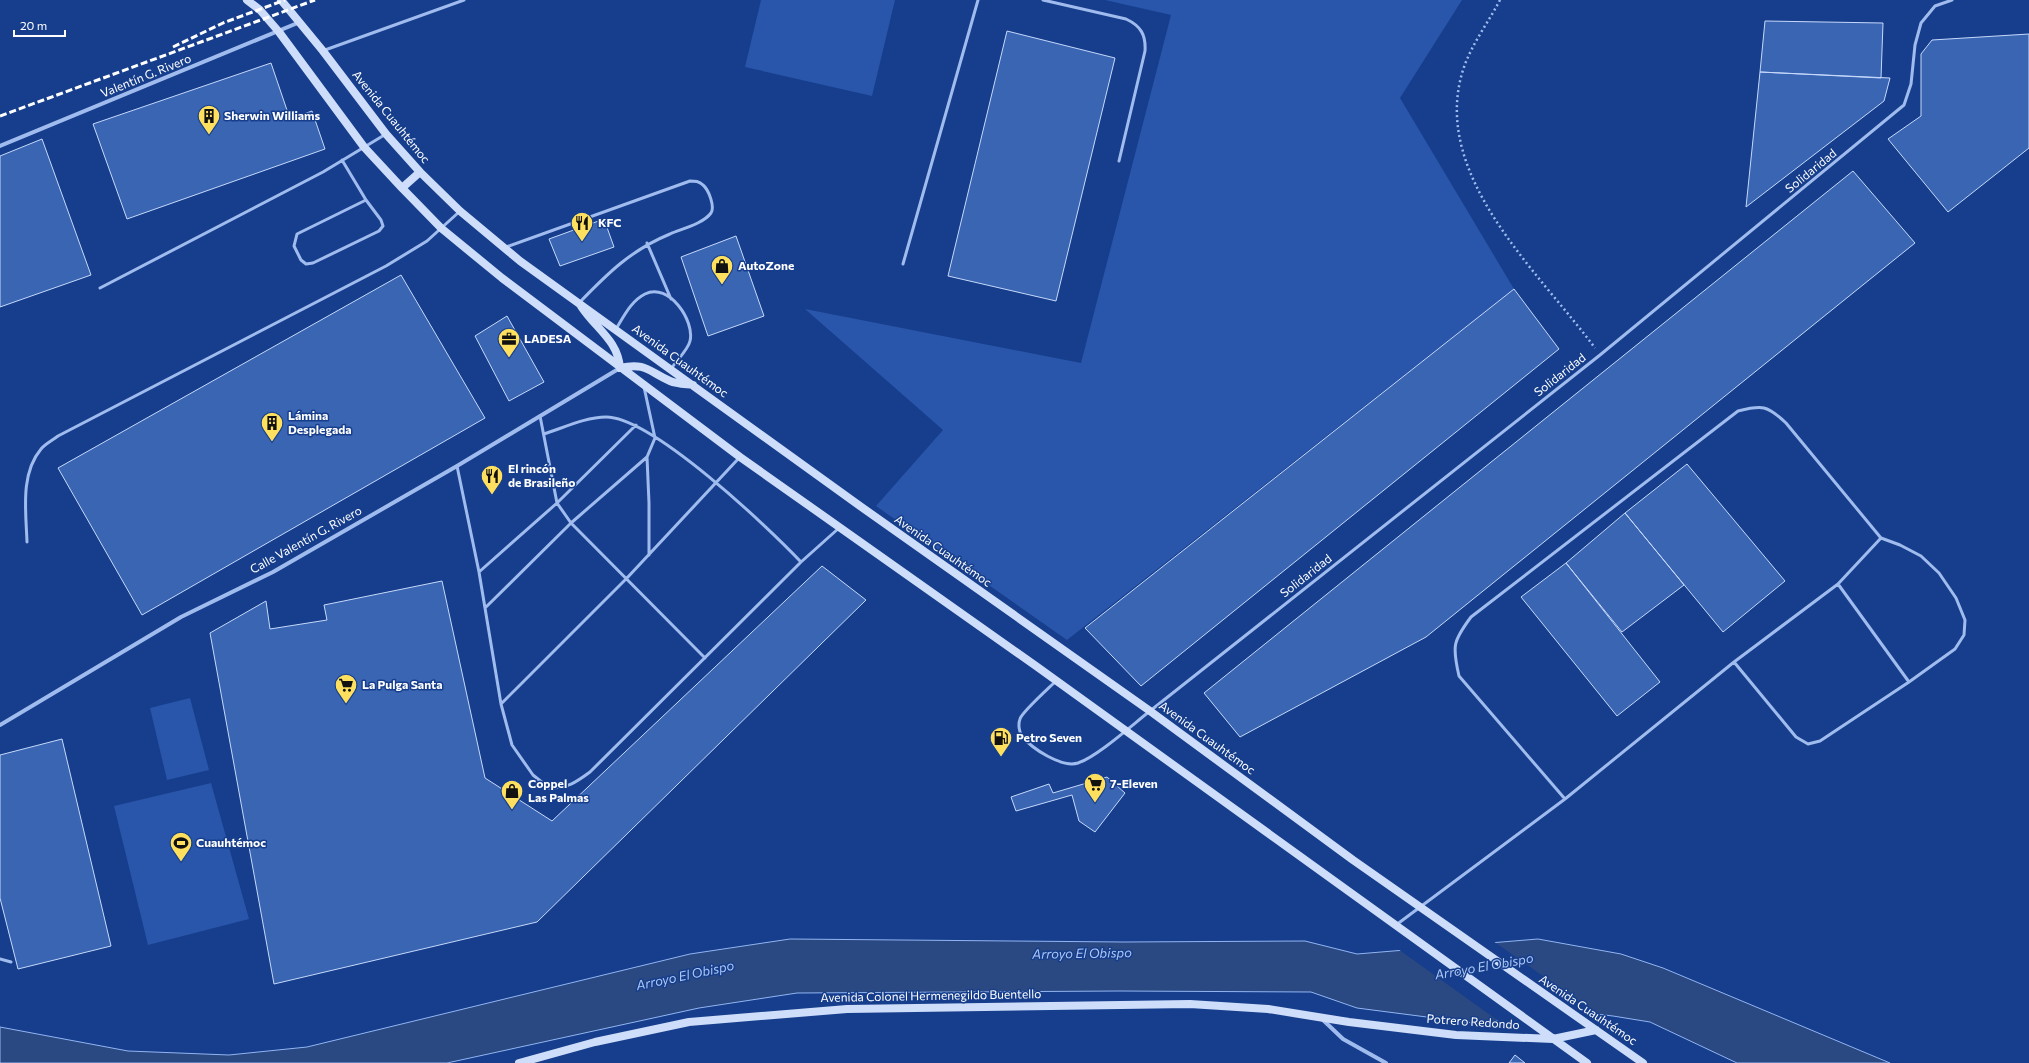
<svg xmlns="http://www.w3.org/2000/svg" width="2029" height="1063" font-family="Commissioner,sans-serif">
<style>
.green{fill:#2956aa}
.water{fill:#2a4882;stroke:#92b5f2}
.pier{fill:#163e8c}
.building{fill:#3a65b3;stroke:#c6d9fb}
.lines{fill:none;stroke-linecap:round;stroke-linejoin:round}
.path{stroke:#a0bcef;stroke-width:2.5;stroke-dasharray:2 3;stroke-linecap:butt}
.lane{stroke:#a0bcef;stroke-width:3}
.street{stroke:#a0bcef;stroke-width:4}
.secondary{stroke:#cdddfa;stroke-width:8}
.rail{stroke:#fff;stroke-width:3;stroke-dasharray:7 3;stroke-linecap:butt}
.labels{text-anchor:middle;stroke-width:3;stroke-linejoin:round;paint-order:stroke}
.street-label{font-size:12px;fill:#fff;stroke:#163e8c}
.poi-label{font-size:12px;font-weight:bold;fill:#fff;stroke:#163e8c;text-anchor:start}
.water-label{font-size:13px;font-style:italic;fill:#acc7f6;stroke:#163e8c}
</style>
<rect width="100%" height="100%" fill="#163e8c"/>
<path class="green" d="M761,0h134l-23,96 -127,-29z
M1105,0h357l-62,98 114,191 -447,351 -191,-134 67,-76 -138,-121 276,54 90,-348z
M190,698l19,72 -42,10 -17,-72z
M211,783l38,136 -101,26 -34,-139z"/>
<path class="water" d="M790,939l333,3 182,-1 52,13 181,-15 83,15 42,14 227,95h-153l-87,-41 -37,-6 -51,-6 -42,5 -39,9 -124,-16 -46,-16 -192,-1 -322,2 -98,15 -252,55h-447v-36l128,24 101,4 78,-8 383,-93z"/>
<path class="pier" d="M1493,941l107,75 -38,-4 -42,5 -20,5 -102,-73z"/>
<path class="building" d="M1765,21l118,2 -2,55 -121,-6z
M1007,31l108,27 -59,243 -108,-25z
M2029,34v114l-81,64 -60,-73 33,-23v-62l11,-14z
M271,63l19,56 22,-8 13,38 -198,70 -34,-95z
M1760,72l130,6 -6,23 -138,106z
M42,139l49,136 -91,32v-151z
M1853,171l62,72 -489,394 -186,100 -36,-44z
M604,219l10,28 -54,19 -11,-27z
M736,236l28,80 -56,20 -27,-79z
M401,275l84,143 -343,197 -84,-147z
M1514,289l45,60 -418,337 -56,-58z
M507,316l37,66 -35,19 -34,-65z
M1687,464l98,117 -62,51 -98,-119z
M1625,513l59,72 -62,47 -56,-69z
M1566,563l94,119 -43,34 -96,-119z
M822,566l44,34 -329,322 -263,62 -64,-351 56,-32 4,28 57,-9 -3,-15 118,-24 43,197 67,43z
M62,739l49,207 -93,23 -18,-71v-143z
M1107,777l18,16 -30,39 -16,-11 -7,-26 -56,16 -5,-14 38,-13 4,9z
M1515,1055l10,8h-16z"/>
<g class="lines">
<path class="path" d="M1500,0c-12,23 -29,45 -37,70 -33,105 75,201 132,278"/>
<path class="lane" d="M1043,0l83,19c15,7 20,16 19,32l-26,110
M325,50l139,-50
M342,160l24,40 15,20 2,6 -4,5 -66,32 -7,1 -5,-4 -7,-14 3,-12 69,-34
M647,243l24,56
M506,247l184,-66c5,0 9,0 13,4 6,5 12,22 8,28 -8,11 -30,16 -41,21 -39,16 -62,39 -91,69
M903,264l75,-264
M100,288l223,-116 63,-38
M616,329c8,-13 15,-28 29,-35 24,-12 50,27 45,47 -2,9 -14,20 -19,28
M540,416l17,87 14,20 134,135
M544,434c19,-6 42,-17 62,-17 46,0 162,110 195,145
M647,457l2,46v52
M457,466l22,106 22,132 11,41 21,30 16,13c19,0 26,-5 41,-16l211,-210 38,-34
M27,542c-1,-30 -7,-68 14,-93 4,-5 12,-9 17,-13l328,-170 41,-25 32,-29
M479,572l78,-69 79,-78
M1838,584l71,98
M485,608l86,-85 76,-66 8,-19 -11,-51
M1056,681c-7,7 -34,31 -36,38 -2,5 -1,13 2,17 10,13 40,32 56,27 20,-7 54,-38 72,-52l450,-356 304,-250 7,-21 4,-39 6,-22 14,-17 17,-6
M501,704l126,-126 112,-120
M1565,799l-106,-123c-7,-30 -6,-35 12,-59l267,-206c24,-6 29,-6 48,12l95,115 19,7 21,11 18,17 17,25 9,22 -1,15 -9,14 -46,33 -89,59 -12,3 -12,-7 -62,-75
M1396,925l169,-126 169,-137 104,-78 43,-46
M0,959l11,3"/>
<path class="street" d="M0,146l300,-124
M0,725l181,-108 92,-45 184,-106 163,-98
M1322,1019l21,20 43,24"/>
<path class="secondary" d="M247,0l13,10 19,22 85,115 38,41 39,40 61,50 238,179 296,209 551,397
M281,0l42,51 63,83 34,38 40,39 60,50 340,245 290,205 203,149 290,203
M402,188l18,-16
M581,306c14,22 37,34 39,62
M620,368c26,-6 29,4 50,13 7,3 16,3 23,4
M519,1063l76,-21 94,-20 158,-13 343,-5 78,5 81,13 107,13 97,4 43,-9"/>
<path class="rail" d="M173,47l50,-24 62,-23
M0,116l315,-116"/>
</g>
<defs>
<g id="building-pin" transform="scale(1.15)"><path d="M0 17L-7.5 6A9.5 9.5 0 1 1 7.5 6Z" fill="#ffe05e" stroke="#163e8c"/><path d="M-4-6H4V6H1V3H-1V6H-4ZM-2.5-4.3h1.7v1.8h-1.7ZM.8-4.3h1.7v1.8H.8ZM-2.5-1h1.7V.8h-1.7ZM.8-1h1.7V.8H.8Z" fill="#111"/></g>
<g id="restaurant-pin" transform="scale(1.15)"><path d="M0 17L-7.5 6A9.5 9.5 0 1 1 7.5 6Z" fill="#ffe05e" stroke="#163e8c"/><path d="M-5-6h1v4h1v-4h1v4h1v-4h1v5L-1.5 .5V6h-2V.5L-5-1ZM5-6V6H3V1.5H1.5Q1.5-4 5-6Z" fill="#111"/></g>
<g id="shop-pin" transform="scale(1.15)"><path d="M0 17L-7.5 6A9.5 9.5 0 1 1 7.5 6Z" fill="#ffe05e" stroke="#163e8c"/><path d="M-5-2.5h2.3a2.7 3.5 0 0 1 5.4 0H5L5.5 6h-11ZM-1.5-2.5h3a1.5 2.3 0 0 0-3 0Z" fill="#111"/></g>
<g id="office-pin" transform="scale(1.15)"><path d="M0 17L-7.5 6A9.5 9.5 0 1 1 7.5 6Z" fill="#ffe05e" stroke="#163e8c"/><path d="M-6-3h4V-5.5h4V-3h4V5H-6ZM-1-4.5V-3h2v-1.5ZM-6 0V1H6V0Z" fill="#111"/></g>
<g id="supermarket-pin" transform="scale(1.15)"><path d="M0 17L-7.5 6A9.5 9.5 0 1 1 7.5 6Z" fill="#ffe05e" stroke="#163e8c"/><path d="M-6-5.5h2.5l.6 2H6L4.5 2H-2.5L-4.4-4H-6ZM-1.5 3.2a1.3 1.3 0 1 0 .1 0ZM3 3.2a1.3 1.3 0 1 0 .1 0Z" fill="#111"/></g>
<g id="fuel-pin" transform="scale(1.15)"><path d="M0 17L-7.5 6A9.5 9.5 0 1 1 7.5 6Z" fill="#ffe05e" stroke="#163e8c"/><path d="M-5.5-6h7V0h2V4h1.3V-2.5L3-4.5l.8-.8L6-3V5H2.5V1h-1V6h-7ZM-4.2-4.7v3.2H.2V-4.7Z" fill="#111"/></g>
<g id="stadium-pin" transform="scale(1.15)"><path d="M0 17L-7.5 6A9.5 9.5 0 1 1 7.5 6Z" fill="#ffe05e" stroke="#163e8c"/><path d="M0-5a6.5 5 0 1 0 0 10a6.5 5 0 1 0 0-10ZM-3.5-1.8h7v3.6h-7Z" fill="#111"/></g>
</defs>
<g fill-rule="evenodd">
<use href="#building-pin" x="209" y="116"/>
<use href="#restaurant-pin" x="582" y="223"/>
<use href="#shop-pin" x="722" y="266"/>
<use href="#office-pin" x="509" y="339"/>
<use href="#building-pin" x="272" y="423"/>
<use href="#restaurant-pin" x="492" y="476"/>
<use href="#supermarket-pin" x="346" y="685"/>
<use href="#fuel-pin" x="1001" y="738"/>
<use href="#supermarket-pin" x="1095" y="784"/>
<use href="#shop-pin" x="512" y="791"/>
<use href="#stadium-pin" x="181" y="843"/>
</g>
<g class="labels">
<g class="street-label">
<text transform="translate(146 76) rotate(-22)" y="4">Valentín G. Rivero</text>
<text transform="translate(391 117) rotate(51)" y="4">Avenida Cuauhtémoc</text>
<text transform="translate(1811 171) rotate(-39)" y="4">Solidaridad</text>
<text transform="translate(680 361) rotate(36)" y="4">Avenida Cuauhtémoc</text>
<text transform="translate(1560 375) rotate(-38)" y="4">Solidaridad</text>
<text transform="translate(306 540) rotate(-29)" y="4">Calle Valentín G. Rivero</text>
<text transform="translate(943 551) rotate(35)" y="4">Avenida Cuauhtémoc</text>
<text transform="translate(1306 576) rotate(-38)" y="4">Solidaridad</text>
<text transform="translate(1207 738) rotate(36)" y="4">Avenida Cuauhtémoc</text>
<text transform="translate(931 996) rotate(-1)" y="4">Avenida Colonel Hermenegildo Buentello</text>
<text transform="translate(1588 1010) rotate(34)" y="4">Avenida Cuauhtémoc</text>
<text transform="translate(1473 1022) rotate(4)" y="4">Potrero Redondo</text>
</g>
<g class="poi-label">
<text x="224" y="120">Sherwin Williams</text>
<text x="598" y="227">KFC</text>
<text x="738" y="270">AutoZone</text>
<text x="524" y="343">LADESA</text>
<text x="288" y="420">Lámina<tspan x="288" dy="14">Desplegada</tspan></text>
<text x="508" y="473">El rincón<tspan x="508" dy="14">de Brasileño</tspan></text>
<text x="362" y="689">La Pulga Santa</text>
<text x="1016" y="742">Petro Seven</text>
<text x="528" y="788">Coppel<tspan x="528" dy="14">Las Palmas</tspan></text>
<text x="1110" y="788">7-Eleven</text>
<text x="196" y="847">Cuauhtémoc</text>
</g>
<g class="water-label">
<text transform="translate(1082 953) rotate(-1)" y="5">Arroyo El Obispo</text>
<text transform="translate(1484 966) rotate(-10)" y="5">Arroyo El Obispo</text>
<text transform="translate(685 975) rotate(-12)" y="5">Arroyo El Obispo</text>
</g>
</g>
<path d="M14 30v6h51v-6" fill="none" stroke="#ffffff" stroke-width="2"/>
<text x="20" y="30" font-size="12" fill="#ffffff" stroke="#163e8c" stroke-width="3" paint-order="stroke">20 m</text>
</svg>
